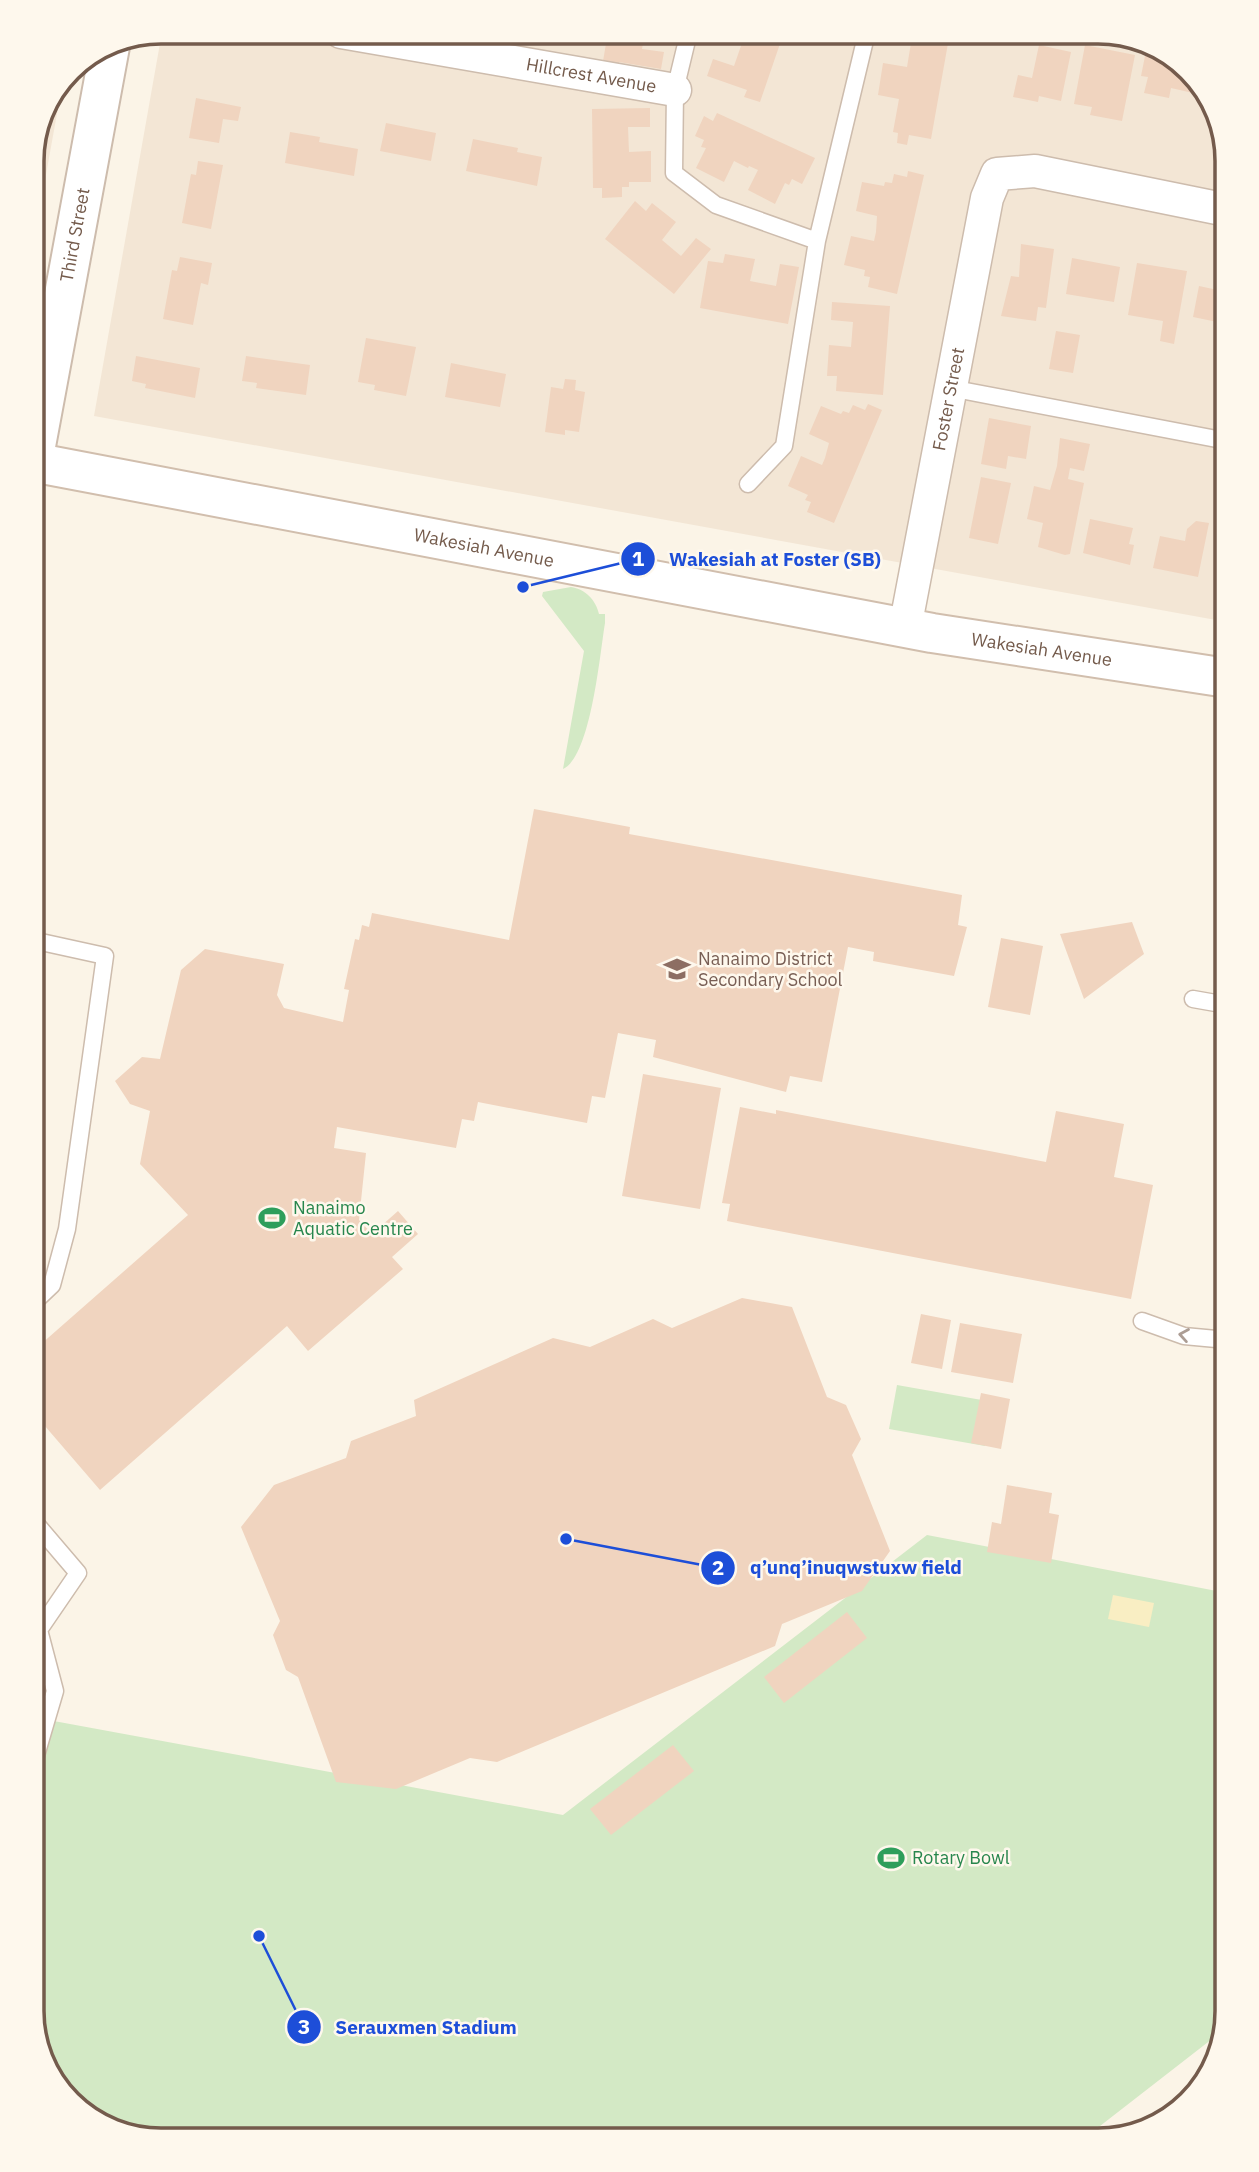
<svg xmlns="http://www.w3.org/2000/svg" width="1259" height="2172" font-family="'IBM Plex Sans',sans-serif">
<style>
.residential{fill:#f3e6d5}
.green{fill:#d3e9c5}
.sand{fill:#f9eec3}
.building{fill:#f0d4bf}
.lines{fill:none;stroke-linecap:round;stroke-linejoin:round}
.service-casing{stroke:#cdbcad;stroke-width:19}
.minor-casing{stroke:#cdbcad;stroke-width:35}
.tertiary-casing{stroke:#cdbcad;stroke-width:42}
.secondary-casing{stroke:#d1bead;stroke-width:42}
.service{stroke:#fff;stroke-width:16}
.minor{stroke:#fff;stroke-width:32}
.tertiary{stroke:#fff;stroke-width:38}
.secondary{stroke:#fff;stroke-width:38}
.oneway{stroke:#ac9d94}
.labels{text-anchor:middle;stroke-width:5;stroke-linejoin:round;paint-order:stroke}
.street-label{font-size:18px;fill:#745b4c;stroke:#fef8ed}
.education-label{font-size:18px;fill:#785e54;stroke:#fef8ed;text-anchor:start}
.leisure-label{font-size:18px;fill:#27864d;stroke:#fef8ed;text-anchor:start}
.rim{fill:none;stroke:#745b4c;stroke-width:3.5}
.leader{fill:none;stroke:#1d4ed8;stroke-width:2.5}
.callout-dot{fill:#1d4ed8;stroke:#fef8ed;stroke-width:2.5}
.mark-label{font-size:21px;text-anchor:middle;font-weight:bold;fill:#fff}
.callout-label{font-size:19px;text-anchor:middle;font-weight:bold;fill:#1d4ed8;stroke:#fef8ed;stroke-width:5;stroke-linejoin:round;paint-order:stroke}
</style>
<rect width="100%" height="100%" fill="#fbf4e7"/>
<path class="residential" d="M162,32h945l63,22 44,50 13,57v461l-1133,-206z
M62,86l-30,166v-99z"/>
<path class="green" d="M571,587c14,2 25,13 28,27h6v9c-5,30 -14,134 -42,146l21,-118 -42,-55 1,-4z
M897,1385l96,17 -8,44 -96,-17z
M927,1535l300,58v419l-6,20 -139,108h-929l-64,-22 -44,-50 -13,-57v-294l531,98z"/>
<path class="sand" d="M1113,1595l41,8 -5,24 -41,-8z"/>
<path class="building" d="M608,32h37l-3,17 22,3 -3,17 -42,-7 -1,7 -16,-2z
M722,32h62l-24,70 -16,-5 3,-7 -40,-14 6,-17 21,7 8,-23 -21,-8z
M891,32h59l-19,107 -22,-4 -2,10 -10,-2 1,-10 -5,-1 6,-33 -21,-4 5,-32 24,4 4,-24 -22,-4z
M1039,45l32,7 -10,49 -22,-5 -1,6 -25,-5 5,-22 14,3z
M1085,45l50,10 -13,66 -32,-6 2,-8 -18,-3z
M1147,46l23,8 25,28 -2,11 -22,-5 -2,10 -25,-5 4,-16 -7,-1z
M196,98l45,9 -3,14 -15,-2 -4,24 -30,-5z
M650,108v19h-22l1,25 22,-1v31h-22v5h-7v10l-20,1v-10h-9l-1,-79z
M717,113l98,45 -13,26 -10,-5 -3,6 -4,-2 -10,21 -27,-14 10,-20 -9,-4 -1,2 -14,-7 -10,21 -28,-14 10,-20 -5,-1 3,-7 -9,-4 9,-20 9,5z
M386,123l50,10 -5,28 -51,-10z
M290,132l30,5 -1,5 39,7 -4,27 -69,-13z
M473,139l45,9 -1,4 25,5 -5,29 -71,-15z
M198,161l25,4 -12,64 -29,-6 9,-49 5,1z
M908,171l16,4 -27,119 -29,-7 2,-10 -6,-1 1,-6 -21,-5 7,-29 23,5 2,-9 1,-16 -21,-5 6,-29 22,4 1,-4 7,1 2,-9 13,3z
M635,201l11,10 6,-8 24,19 -14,18 19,16 15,-18 15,11 -37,45 -69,-55z
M1021,244l33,5 -8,59 -8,-1 -2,14 -35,-5 10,-40 8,1z
M725,254l30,5 -5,22 26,5 4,-22 19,3 -11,57 -88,-16 8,-47 15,2z
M180,257l32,6 -4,22 -7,-2 -8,42 -30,-6 9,-49 5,1z
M1072,258l48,9 -6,35 -48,-8z
M1137,263l50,8 -13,73 -14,-3 3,-20 -35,-6z
M1199,286l28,6v32l-34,-7z
M832,302l58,4 -7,89 -47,-4 1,-15h-10l2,-31 22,2 2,-25 -22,-2z
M1056,331l24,4 -7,38 -24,-4z
M366,338l50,9 -10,49 -32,-6 1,-5 -17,-3z
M136,356l64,12 -5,30 -50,-10 1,-4 -14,-3z
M246,356l64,9 -4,30 -50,-7 1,-5 -15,-2z
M451,363l55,11 -6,33 -55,-10z
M565,379l11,1 -1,10 10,2 -6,40 -14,-2v5l-20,-3 6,-45 12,2z
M868,404l14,6 -48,113 -27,-11 4,-10 -6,-2 3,-5 -20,-9 13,-30 21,9 3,-7 4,-15 -20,-9 12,-28 20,8 2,-3 6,2 4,-8 12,5z
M989,418l42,8 -5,33 -18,-3 -2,13 -25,-5z
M1060,438l30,6 -6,27 -14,-3 -2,11 16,4 -14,71 -5,1 -27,-8 5,-24 -16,-4 7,-33 16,4 7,-24z
M981,477l30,6 -13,61 -29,-6z
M1090,519l43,9 -4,16 5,1 -4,20 -47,-12z
M1196,521l13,2 -11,54 -45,-9 7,-32 25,5 2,-12z
M1224,550l3,1v31l-9,-2z
M534,809l96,18 -1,7 333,61 -4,30 9,2 -13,49 -81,-15 1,-9 -26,-5 -26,135 -32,-6 -4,16 -133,-35 3,-17 -38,-7 -13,65 -13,-2 -5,27 -109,-21 -4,19 -12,-2 -6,29 -119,-21 -3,21 32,5 -7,67 13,14 26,-23 20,23 -26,23 11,12 -95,82 -21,-25 -187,164 -68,-79v-59l156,-137 -48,-51 10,-53 -20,-7 -15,-23 27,-24 18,2 21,-89 24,-21 79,15 -7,31 7,13 59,14 6,-32 -5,-1 11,-50 4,1 3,-15 7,2 3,-14 137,27z
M1132,922l12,32 -60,45 -24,-65z
M1001,938l42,8 -13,69 -42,-8z
M643,1074l78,14 -21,121 -78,-13z
M740,1107l36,7v-4l270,52 10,-51 68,13 -10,53 39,8 -22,114 -404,-78 3,-17 -8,-1z
M742,1298l50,9 35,90 19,8 15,34 -9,16 38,96 -28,40 -80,33 -7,22 -278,116 -27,-4 -74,31 -60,-7 -38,-105 -12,-7 -13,-35 7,-14 -39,-94 33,-42 72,-27 5,-17 65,-25 -2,-16 139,-62 37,9 63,-28 19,9z
M921,1314l30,6 -9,49 -31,-6z
M960,1323l62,11 -9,49 -62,-11z
M981,1393l29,6 -9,50 -30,-6z
M1007,1485l45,8 -3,20 10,2 -8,48 -64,-11 5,-30 9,2z
M847,1612l20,26 -83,65 -20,-26z
M673,1745l21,26 -83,64 -21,-26z"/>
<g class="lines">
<g class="service-casing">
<path id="service" d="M689,32l-14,58 -1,83 42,32 101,36
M950,388l277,53
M748,484l36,-38 33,-205 50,-209
M1193,999l34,6
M32,1304l20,-19 15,-56 38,-273 -73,-16
M1142,1321l42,15 43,4
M32,1769l23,-78 -16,-61 39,-57 -46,-54"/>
</g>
<g class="minor-casing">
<g id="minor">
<path id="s1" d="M341,32l334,58"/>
<path id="s2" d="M905,628l82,-430 10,-24 38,-3 192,39"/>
</g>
</g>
<g class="tertiary-casing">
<g id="tertiary">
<path id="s3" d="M33,462l78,-421"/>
</g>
</g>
<g class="secondary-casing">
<g id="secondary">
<path id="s4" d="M32,462l900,171 295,45"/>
</g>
</g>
<use href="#service" class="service"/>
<use href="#minor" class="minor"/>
<use href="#tertiary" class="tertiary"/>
<use href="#secondary" class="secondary"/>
</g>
<defs><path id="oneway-chevron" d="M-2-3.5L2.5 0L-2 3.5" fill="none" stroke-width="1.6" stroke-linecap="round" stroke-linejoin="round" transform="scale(1.75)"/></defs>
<use class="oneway" href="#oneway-chevron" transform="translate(1184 1335) rotate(-170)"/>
<defs>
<g id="school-bare" transform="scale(2.1)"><path d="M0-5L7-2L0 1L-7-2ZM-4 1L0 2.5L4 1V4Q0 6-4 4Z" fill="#8d6e63" stroke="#fef8ed" stroke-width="2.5" paint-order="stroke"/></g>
<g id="stadium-bare" transform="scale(2.1)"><path d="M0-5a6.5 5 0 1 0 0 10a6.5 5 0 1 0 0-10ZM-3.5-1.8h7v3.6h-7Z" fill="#2e9e5b" stroke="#fef8ed" stroke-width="2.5" paint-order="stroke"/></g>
</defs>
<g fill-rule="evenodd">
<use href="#school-bare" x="677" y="969"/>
<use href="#stadium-bare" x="272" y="1218"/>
<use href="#stadium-bare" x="891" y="1858"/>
</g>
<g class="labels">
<g class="street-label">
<text dy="6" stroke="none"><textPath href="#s1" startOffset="254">Hillcrest Avenue</textPath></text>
<text dy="6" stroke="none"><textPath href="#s3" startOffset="231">Third Street</textPath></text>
<text dy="6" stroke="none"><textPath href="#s2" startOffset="233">Foster Street</textPath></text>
<text dy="6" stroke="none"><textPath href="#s4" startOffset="460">Wakesiah Avenue</textPath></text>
<text dy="6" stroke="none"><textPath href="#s4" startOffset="1027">Wakesiah Avenue</textPath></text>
</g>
<g class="education-label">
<text x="698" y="965">Nanaimo District<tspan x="698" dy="21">Secondary School</tspan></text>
</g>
<g class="leisure-label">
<text x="293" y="1214">Nanaimo<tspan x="293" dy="21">Aquatic Centre</tspan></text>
<text x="912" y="1864">Rotary Bowl</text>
</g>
</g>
<path d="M0 0H1259V2172H0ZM161 44H1098A117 117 0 0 1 1215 161V2011A117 117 0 0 1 1098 2128H161A117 117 0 0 1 44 2011V161A117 117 0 0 1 161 44Z" fill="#fef8ed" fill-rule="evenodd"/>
<path class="rim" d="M161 44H1098A117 117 0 0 1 1215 161V2011A117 117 0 0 1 1098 2128H161A117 117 0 0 1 44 2011V161A117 117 0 0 1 161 44Z"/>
<path class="leader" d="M523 587L638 559M566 1539L718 1568M259 1936L304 2027"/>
<g class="callout-dot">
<circle cx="523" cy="587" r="7"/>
<circle cx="566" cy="1539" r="7"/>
<circle cx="259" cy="1936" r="7"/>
<circle cx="638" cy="559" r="18"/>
<circle cx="718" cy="1568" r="18"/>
<circle cx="304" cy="2027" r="18"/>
</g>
<g class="mark-label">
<text x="638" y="566">1</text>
<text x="718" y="1575">2</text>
<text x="304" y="2034">3</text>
</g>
<g class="callout-label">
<text x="775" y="566">Wakesiah at Foster (SB)</text>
<text x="856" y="1574">q’unq’inuqwstuxw field</text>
<text x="426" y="2034">Serauxmen Stadium</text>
</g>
</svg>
